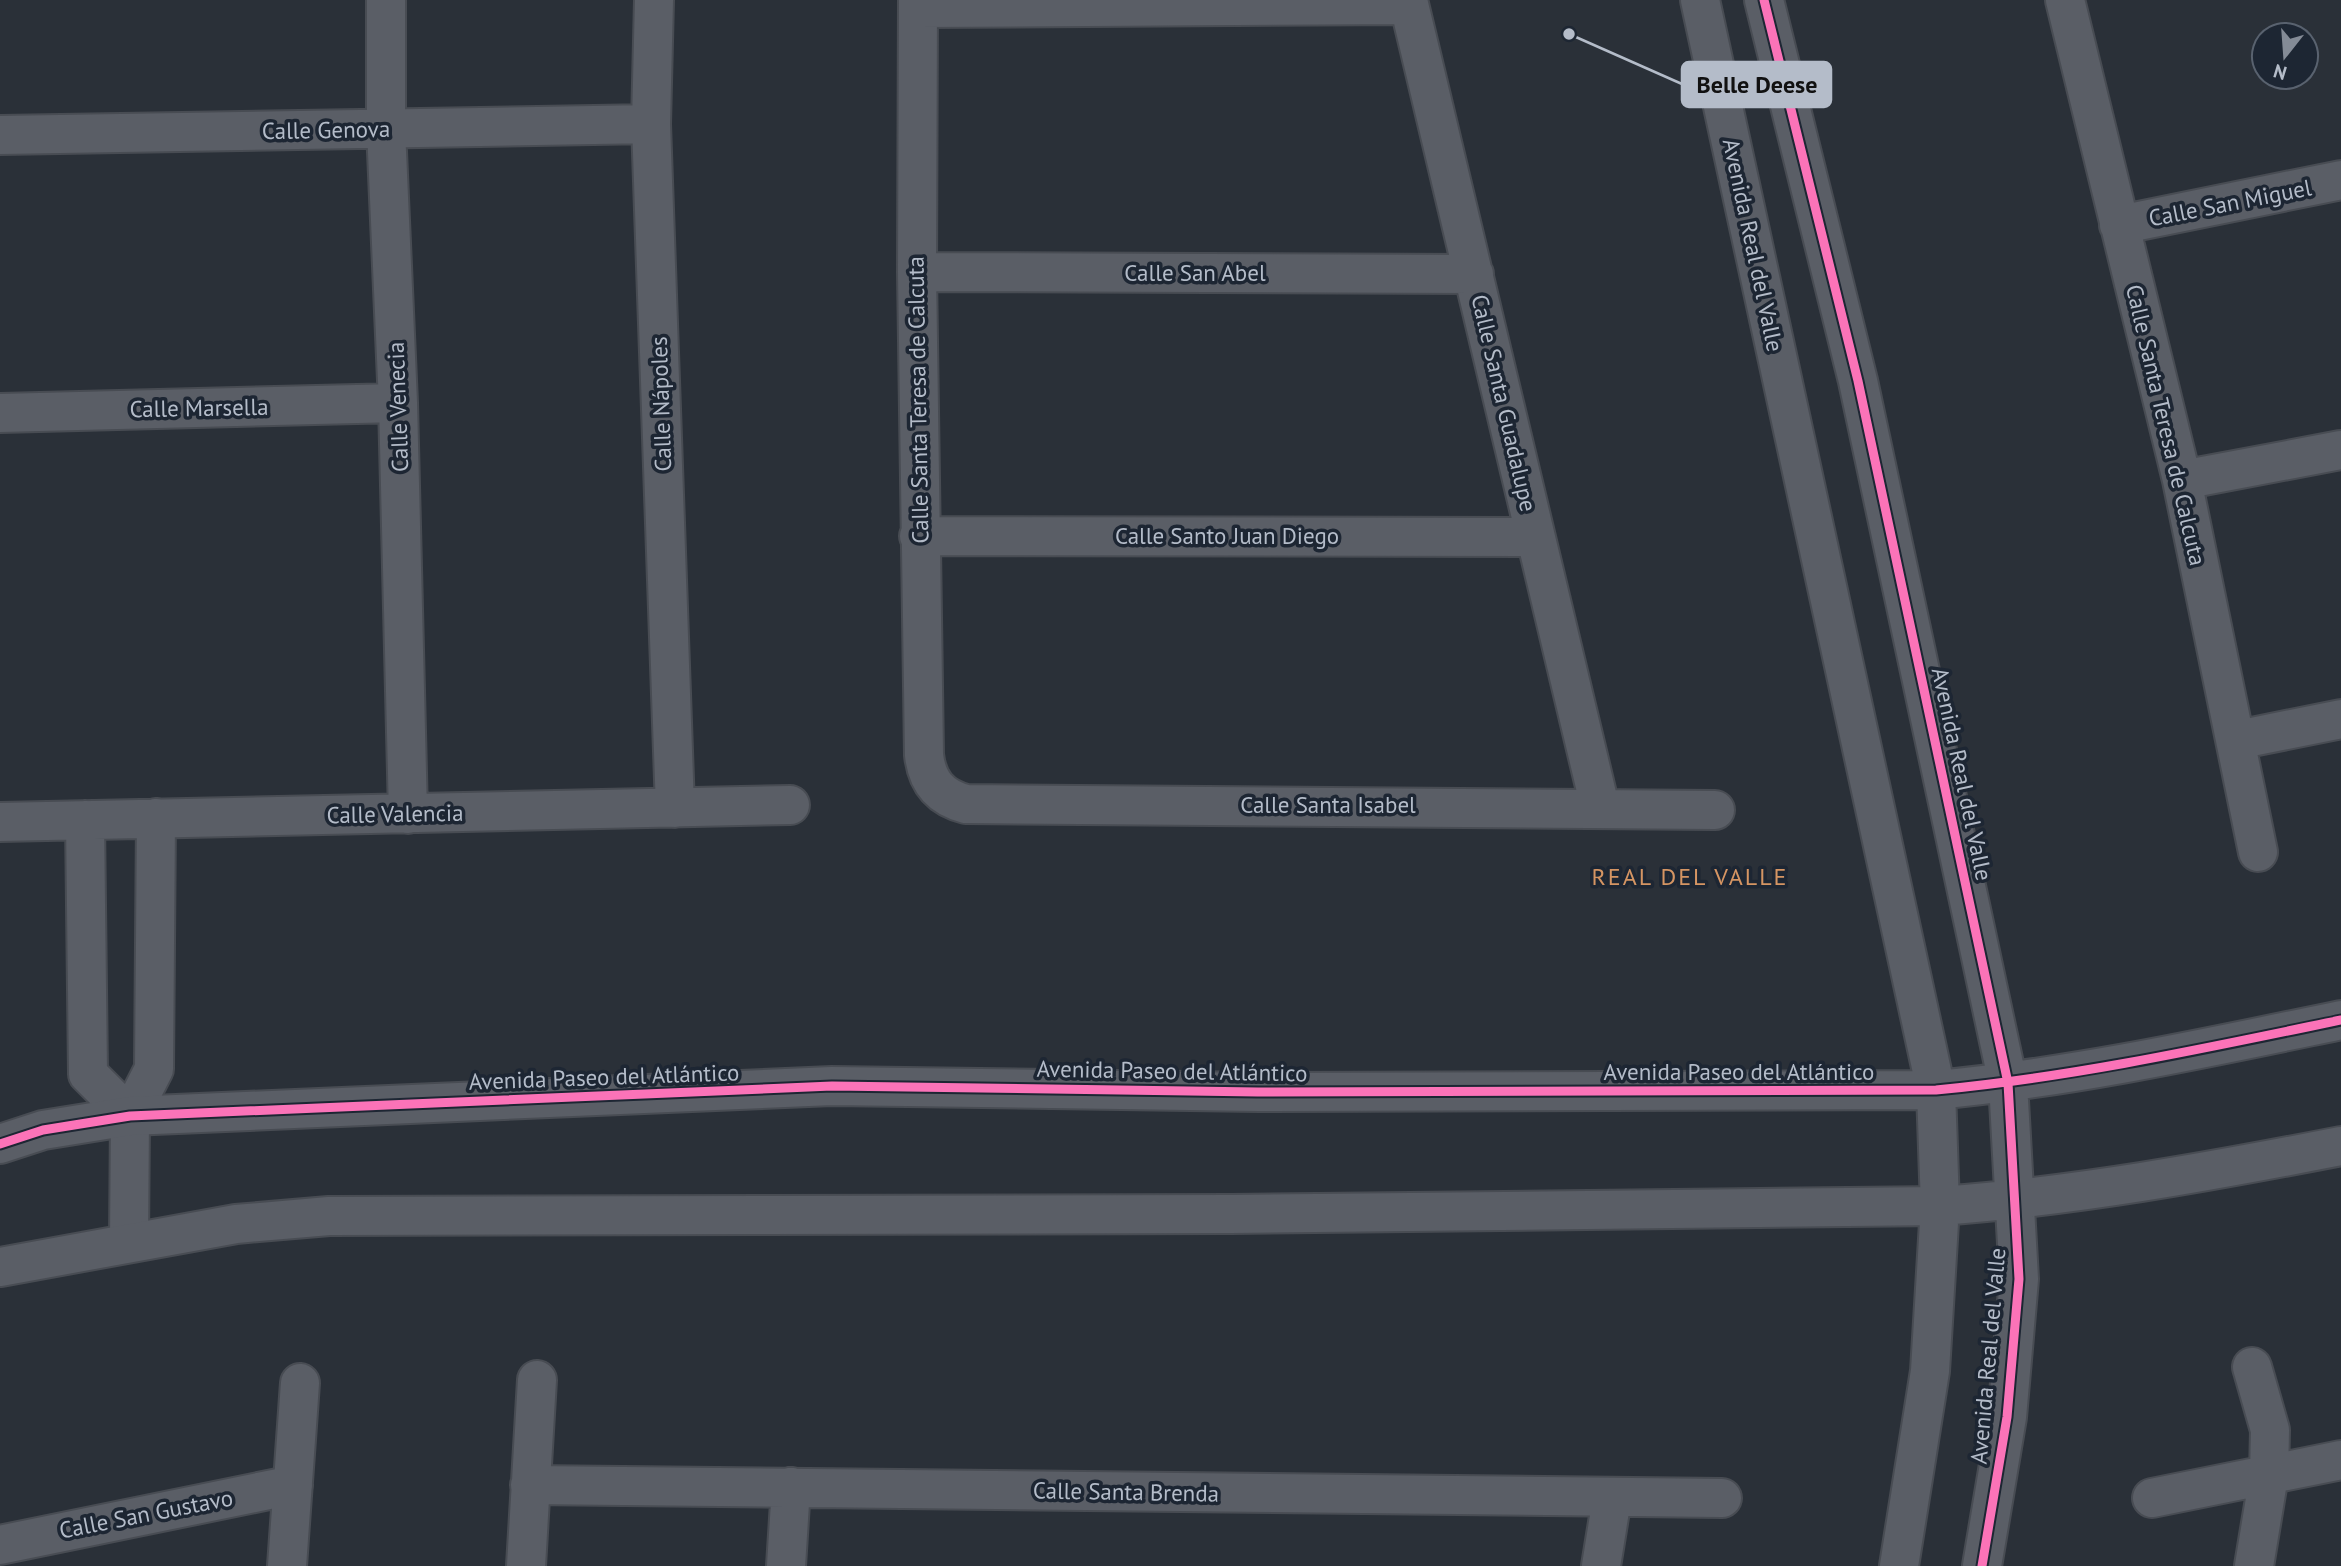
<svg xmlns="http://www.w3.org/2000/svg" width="2341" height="1566" font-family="'PT Sans',sans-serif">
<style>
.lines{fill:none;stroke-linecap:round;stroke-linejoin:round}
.minor-casing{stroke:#484c53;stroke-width:42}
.tertiary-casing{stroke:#484c53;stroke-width:42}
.minor{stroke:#5a5e66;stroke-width:38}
.tertiary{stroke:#5a5e66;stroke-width:38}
.cycleway-casing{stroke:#1d2633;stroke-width:13}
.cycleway{stroke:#fb73b8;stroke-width:9}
.labels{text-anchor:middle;stroke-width:7;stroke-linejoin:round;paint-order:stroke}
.street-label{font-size:23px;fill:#b4bcc9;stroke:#1d2633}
.neighbourhood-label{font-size:24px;letter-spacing:2px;fill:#d59563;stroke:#1d2633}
.leader{fill:none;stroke:#b4bcc9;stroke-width:2.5}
.callout-dot{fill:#b4bcc9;stroke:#1d2633;stroke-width:2.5}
.callout{fill:#b4bcc9;stroke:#b4bcc9;stroke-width:2.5}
.callout-label{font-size:24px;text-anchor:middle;font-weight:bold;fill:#111}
</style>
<rect width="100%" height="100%" fill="#2a3038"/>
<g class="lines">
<g class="minor-casing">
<path id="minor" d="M386,0v129l12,274 10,411
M654,0l-3,124 24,684
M918,0l-1,272 7,483c3,26 15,42 42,49l749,6
M1408,0l192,807
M2065,0l117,480 76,372
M918,8l491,-3
M0,135l651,-11
M2119,225l222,-45
M917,272l557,2
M0,413l398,-10
M2182,480l159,-30
M919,536l616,1
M2237,740l104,-21
M85,820l3,254 42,42
M0,822l790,-17
M129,1242l1,-126 24,-47 2,-251
M2252,1367l18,63 -1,45 -15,91
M530,1485l1192,13
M2152,1498l189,-38
M0,1545l293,-60
M287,1566l13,-183
M526,1566l11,-186
M786,1566l5,-79
M1601,1566l11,-68"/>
</g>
<g class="tertiary-casing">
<path id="tertiary" d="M1700,0l236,1090 4,116 -10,165 -31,195
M1764,0l94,381 150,702 11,196 -12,138 -25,149
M0,1144l43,-14 87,-14 702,-30 426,6 678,-2c137,-13 270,-42 405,-70
M0,1267l236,-43 93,-8 902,-2 709,-8c135,-10 268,-34 401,-60"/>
</g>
<use href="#minor" class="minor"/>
<use href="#tertiary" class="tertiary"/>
<g class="cycleway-casing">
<path id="cycleway" d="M1764,0l94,381 150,702 11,196 -12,138 -25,149
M0,1144l43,-14 87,-14 702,-30 426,6 678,-2c137,-13 270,-42 405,-70"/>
</g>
<use href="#cycleway" class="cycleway"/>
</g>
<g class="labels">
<g class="street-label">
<text transform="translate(326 130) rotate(-1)" y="8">Calle Genova</text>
<text transform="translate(2230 203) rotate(-11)" y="8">Calle San Miguel</text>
<text transform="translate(1753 245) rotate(78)" y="8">Avenida Real del Valle</text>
<text x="1195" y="281">Calle San Abel</text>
<text transform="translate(918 400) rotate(-91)" y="8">Calle Santa Teresa de Calcuta</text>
<text transform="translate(1504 403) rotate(77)" y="8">Calle Santa Guadalupe</text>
<text transform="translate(661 404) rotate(-92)" y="8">Calle Nápoles</text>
<text transform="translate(398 407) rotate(-92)" y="8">Calle Venecia</text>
<text transform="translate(199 408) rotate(-1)" y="8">Calle Marsella</text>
<text transform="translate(2166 425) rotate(77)" y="8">Calle Santa Teresa de Calcuta</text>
<text x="1227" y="544">Calle Santo Juan Diego</text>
<text transform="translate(1962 774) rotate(78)" y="8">Avenida Real del Valle</text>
<text x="1328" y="813">Calle Santa Isabel</text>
<text transform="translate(395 814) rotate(-1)" y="8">Calle Valencia</text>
<text transform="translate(1172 1071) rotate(1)" y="8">Avenida Paseo del Atlántico</text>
<text x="1739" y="1080">Avenida Paseo del Atlántico</text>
<text transform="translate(604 1077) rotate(-2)" y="8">Avenida Paseo del Atlántico</text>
<text transform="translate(1988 1356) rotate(-85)" y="8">Avenida Real del Valle</text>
<text transform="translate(1126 1492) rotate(1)" y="8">Calle Santa Brenda</text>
<text transform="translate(146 1514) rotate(-11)" y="8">Calle San Gustavo</text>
</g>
<g class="neighbourhood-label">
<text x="1690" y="885">REAL DEL VALLE</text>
</g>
</g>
<path class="leader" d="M1569 34L1682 84"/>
<circle class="callout-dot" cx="1569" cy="34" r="7"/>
<rect class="callout" x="1682" y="62" width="149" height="45" rx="7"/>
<g class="callout-label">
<text x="1757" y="93">Belle Deese</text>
</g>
<g transform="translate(2285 56) rotate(197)"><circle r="33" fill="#1d2633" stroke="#59626f" stroke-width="2"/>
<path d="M0-5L12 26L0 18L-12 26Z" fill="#848b96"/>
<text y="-10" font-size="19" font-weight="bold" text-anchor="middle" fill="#b4bcc9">N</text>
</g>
</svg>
